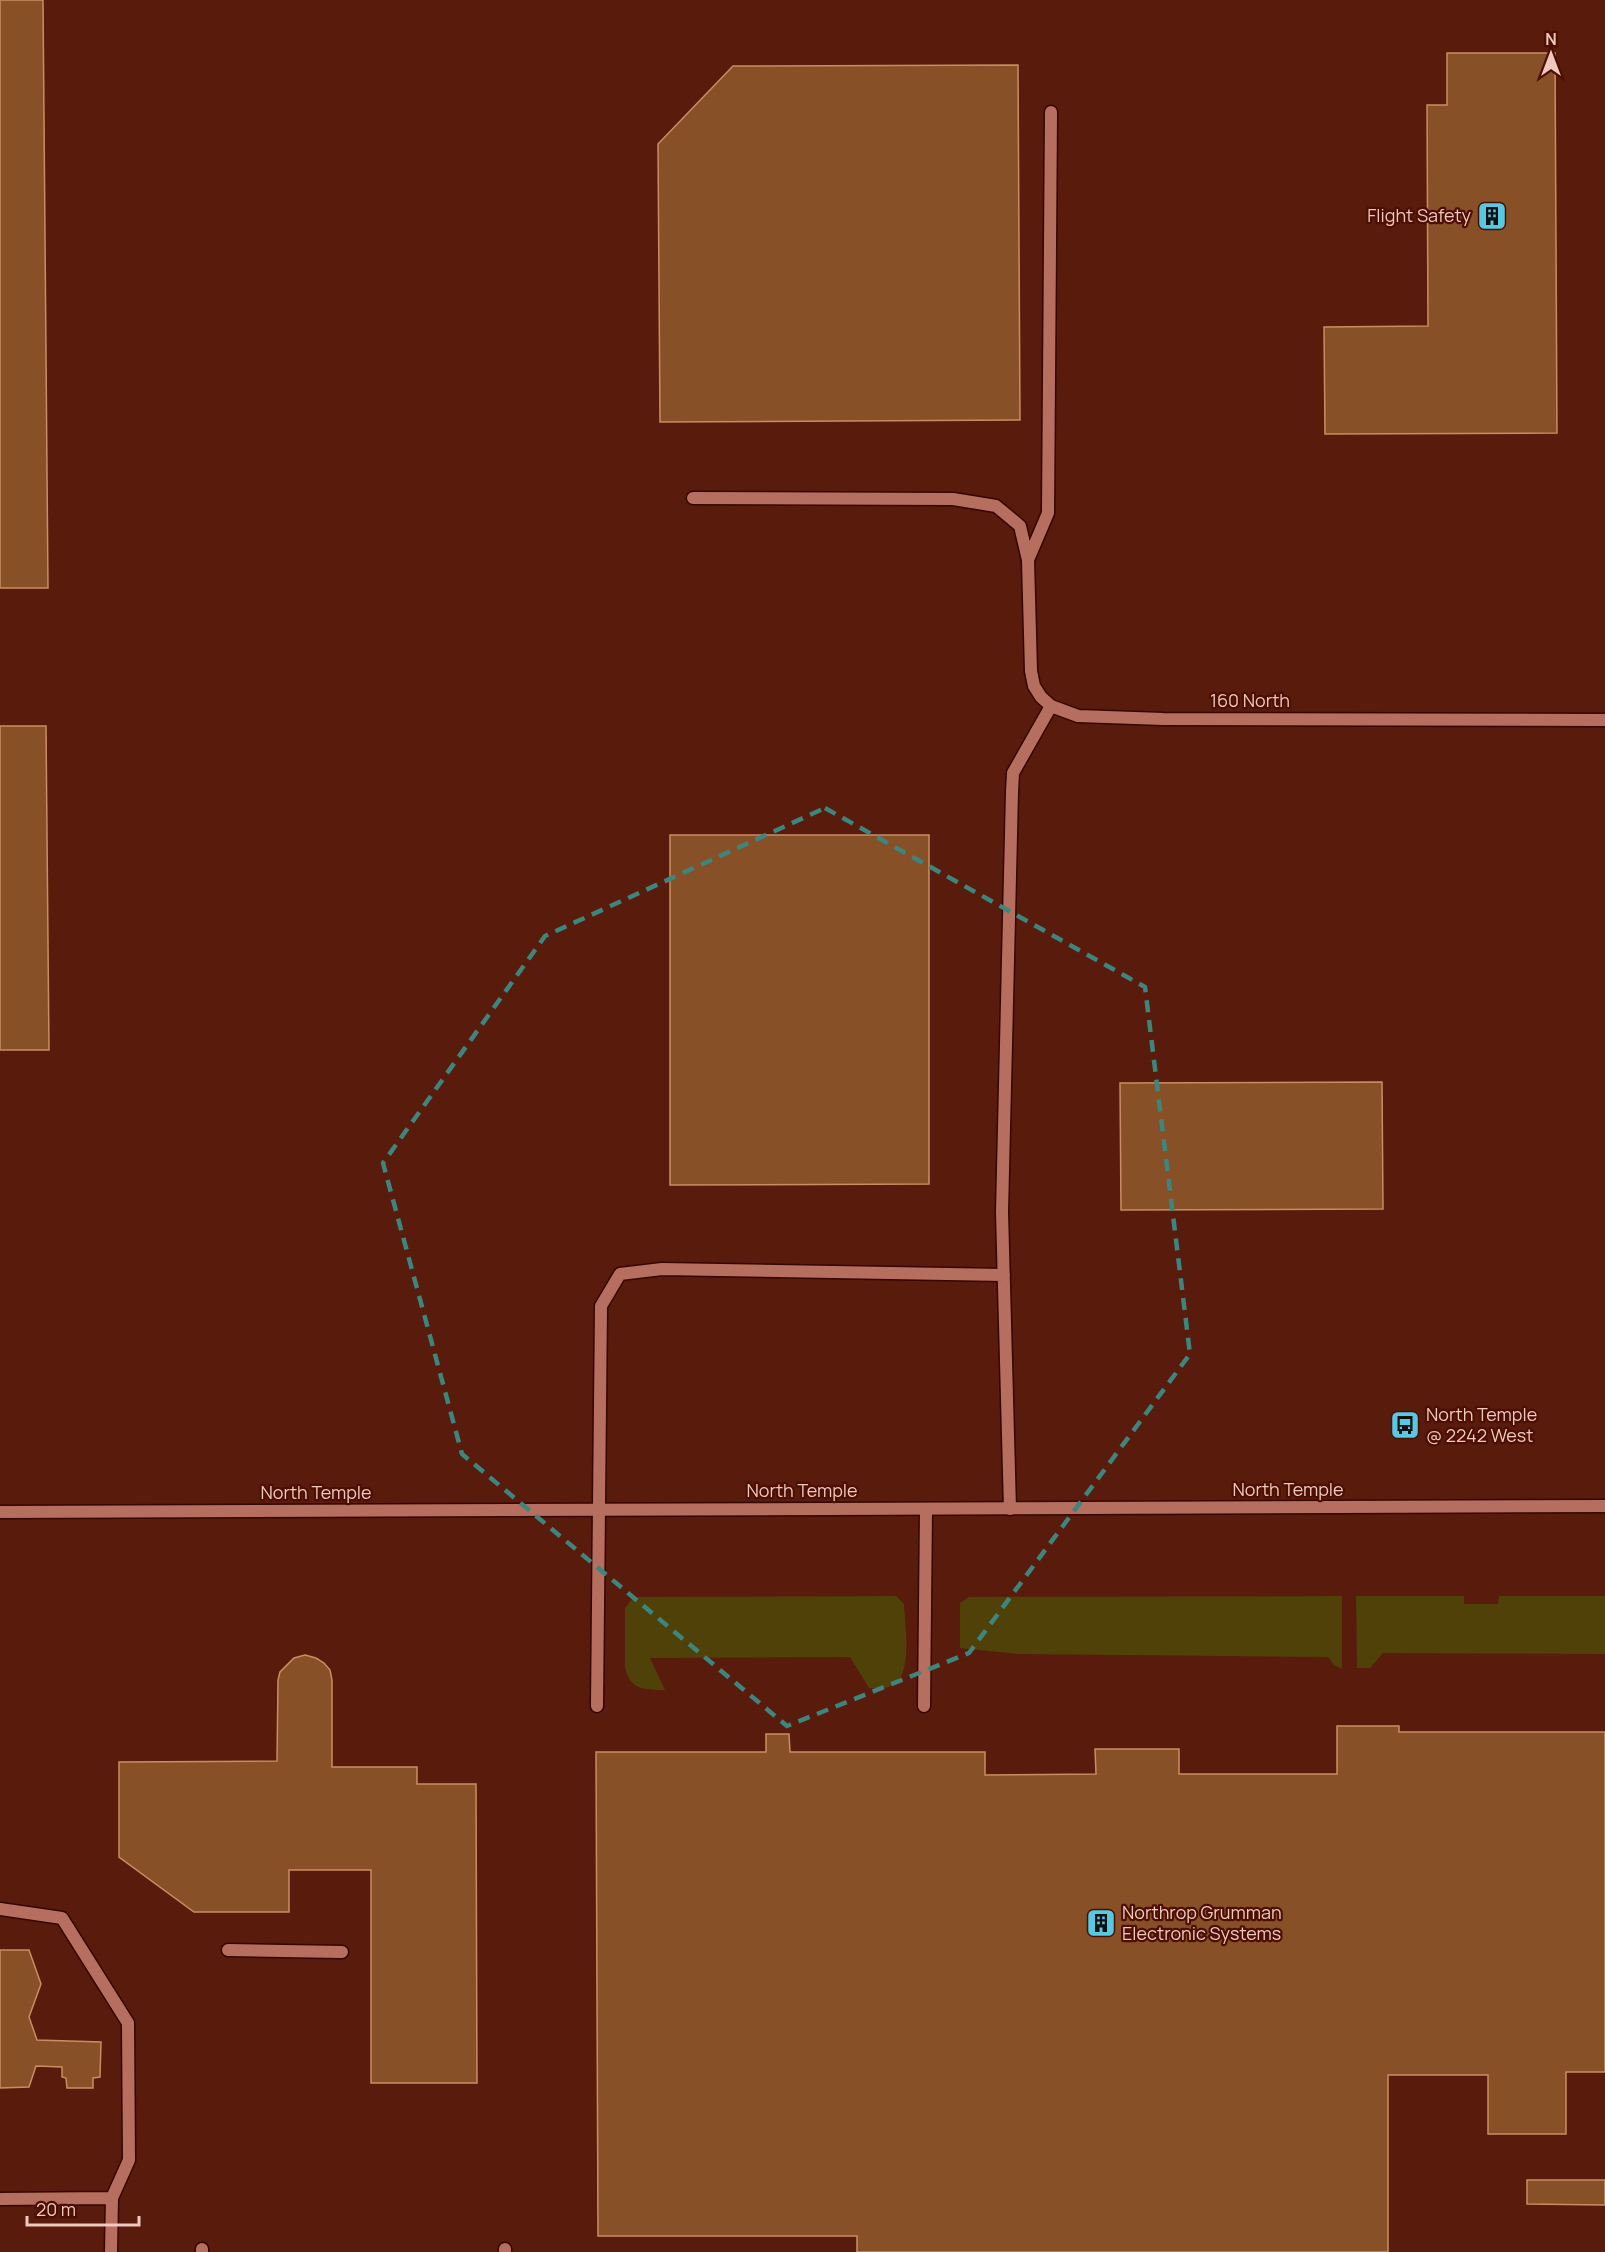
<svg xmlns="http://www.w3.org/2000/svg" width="1605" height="2252" font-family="Manrope,sans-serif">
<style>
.green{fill:#4f4108}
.building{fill:#885026;stroke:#ca8d63;stroke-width:1.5}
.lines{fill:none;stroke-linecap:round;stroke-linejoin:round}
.lane-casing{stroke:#350700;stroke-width:15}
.street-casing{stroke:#350700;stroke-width:15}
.lane{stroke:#b66f5e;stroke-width:12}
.street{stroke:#b66f5e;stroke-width:12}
.marked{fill:none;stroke:#3c867e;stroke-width:4.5;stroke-dasharray:12 8;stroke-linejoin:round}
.labels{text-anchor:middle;stroke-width:4.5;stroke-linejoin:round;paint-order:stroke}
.poi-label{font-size:18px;fill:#efc8be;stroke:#4c0f02;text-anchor:start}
.street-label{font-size:18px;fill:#efc8be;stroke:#4c0f02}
</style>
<rect width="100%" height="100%" fill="#581b0c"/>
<path class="green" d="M896,1596l8,8c1,20 8,66 -8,79 -8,7 -18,5 -27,5l-19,-31 -200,1 15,32c-21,0 -35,0 -40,-23v-59l9,-11z
M1342,1596v73l-8,-4 -6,-8 -309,-3 -59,-6v-45l9,-6z
M1356,1596h108v8h34l1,-8h106v58l-222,-1 -13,15h-13z"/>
<path class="building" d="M0,0h43l5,588h-48z
M1447,53h108l2,380 -232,1 -1,-107 104,-1 -1,-221h20z
M1018,65l2,355 -360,2 -2,-278 75,-78z
M0,726h46l3,324h-49z
M670,835h259v349l-259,1z
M1382,1082l1,127 -262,1 -1,-127z
M305,1655l11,3 8,5 6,7 2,10v87h85v17h59l1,299h-106v-213h-82v42h-95l-75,-55v-95l158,-1 1,-81 2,-8 14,-14z
M1337,1726h62v6h206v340h-39v62h-78v-59h-100v177h-531v-16h-259l-2,-484h170v-18h23l1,18h195v23l111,-1 -1,-25h84v25h158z
M0,1950h29l12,34 -12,33 8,23 64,2 -1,35 -7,1v10h-26l-1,-10 -4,-1v-10l-26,-1 -7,21 -29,1z
M1527,2180h78v25l-78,-1z"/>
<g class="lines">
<g class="lane-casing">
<path id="lane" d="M693,498l260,1 43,7 24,20 8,34
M1028,560l20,-47 3,-401
M1010,1509l-8,-297 10,-420 1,-19 38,-67
M597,1706l4,-400 19,-32 42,-5 342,6
M924,1706l2,-197
M0,1909l62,9 66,105 1,137 -17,38
M228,1950l114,2
M0,2199l112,-1 -1,54
M202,2249v3
M505,2249v3"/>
</g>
<g class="street-casing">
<path id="street" d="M1028,560l3,111 3,15 7,11 10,9 27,10 85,3 442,1
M0,1512l1605,-6"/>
</g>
<use href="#lane" class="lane"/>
<use href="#street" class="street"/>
</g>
<path class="marked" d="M825,808l320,179 45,367 -221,299 -182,73 -325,-272 -79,-291 162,-227z"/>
<defs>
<g id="building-square" transform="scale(1.5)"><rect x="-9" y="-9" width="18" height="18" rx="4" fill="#57c9e2" stroke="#4c0f02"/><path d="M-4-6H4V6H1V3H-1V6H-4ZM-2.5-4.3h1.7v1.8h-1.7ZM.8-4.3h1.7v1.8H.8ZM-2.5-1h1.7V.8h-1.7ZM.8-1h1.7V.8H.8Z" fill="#111"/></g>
<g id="bus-square" transform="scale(1.5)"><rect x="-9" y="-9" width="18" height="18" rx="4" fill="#57c9e2" stroke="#4c0f02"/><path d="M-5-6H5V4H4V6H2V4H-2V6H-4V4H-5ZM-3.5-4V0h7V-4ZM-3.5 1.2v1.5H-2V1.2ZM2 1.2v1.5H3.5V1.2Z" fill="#111"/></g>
</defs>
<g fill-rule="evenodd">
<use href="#building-square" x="1492" y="216"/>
<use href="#bus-square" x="1405" y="1425"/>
<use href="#building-square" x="1101" y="1923"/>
</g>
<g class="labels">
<g class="poi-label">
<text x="1471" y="222" text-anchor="end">Flight Safety</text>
<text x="1426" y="1421">North Temple<tspan x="1426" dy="21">@ 2242 West</tspan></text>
<text x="1122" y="1919">Northrop Grumman<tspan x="1122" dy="21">Electronic Systems</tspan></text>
</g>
<g class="street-label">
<text x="1250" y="707">160 North</text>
<text x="1288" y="1496">North Temple</text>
<text x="802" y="1497">North Temple</text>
<text x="316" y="1499">North Temple</text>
</g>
</g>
<g transform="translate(1551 54)" stroke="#4c0f02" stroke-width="4.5" paint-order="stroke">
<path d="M0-4.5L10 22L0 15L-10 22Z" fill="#efc8be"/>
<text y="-9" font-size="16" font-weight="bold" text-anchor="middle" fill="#efc8be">N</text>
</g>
<path d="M27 2216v9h112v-9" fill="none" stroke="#efc8be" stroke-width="3"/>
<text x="36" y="2216" font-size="18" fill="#efc8be" stroke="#4c0f02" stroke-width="4.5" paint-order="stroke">20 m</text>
</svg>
